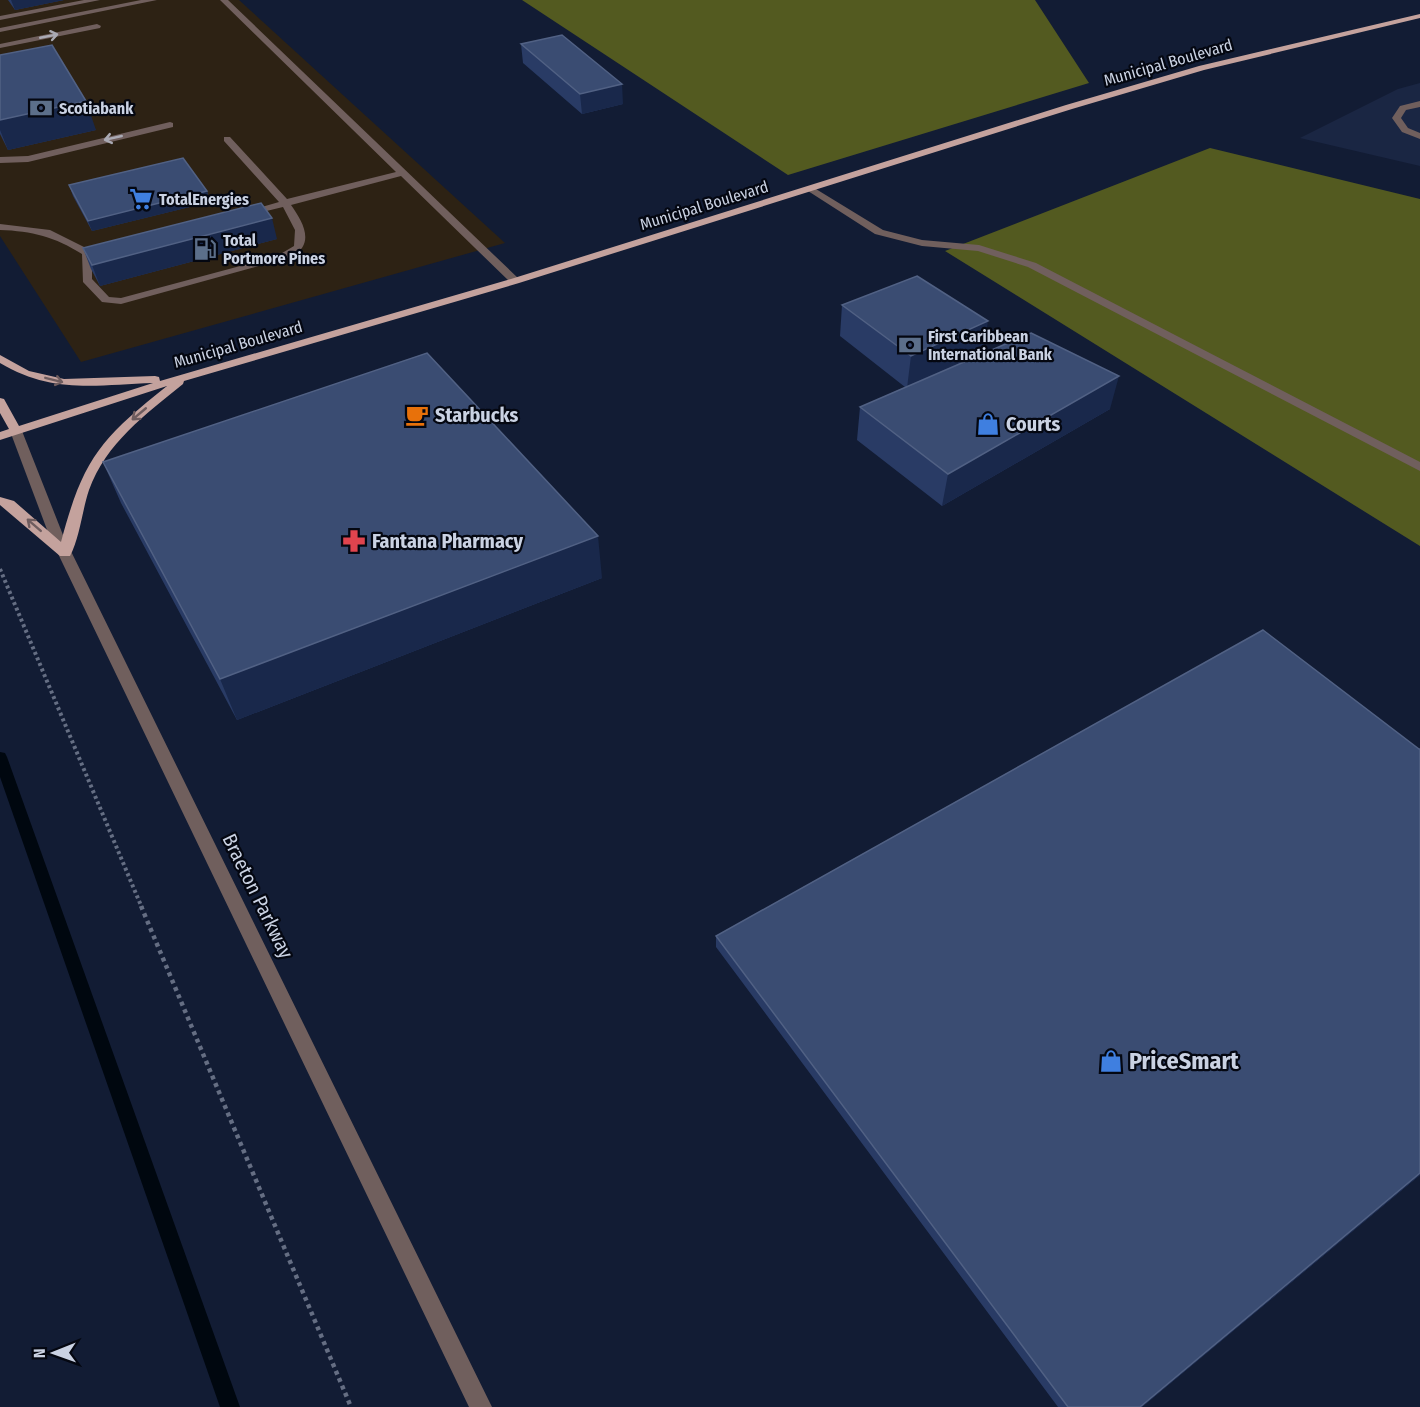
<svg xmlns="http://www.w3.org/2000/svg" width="1420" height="1407" font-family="'Fira Sans Condensed',sans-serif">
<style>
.commercial{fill:#2d2214}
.built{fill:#1a2643}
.forest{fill:#535a20}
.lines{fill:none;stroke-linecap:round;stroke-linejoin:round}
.stream{fill:#00070f;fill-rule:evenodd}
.path-far1{stroke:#656e83;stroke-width:4;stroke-dasharray:3 3;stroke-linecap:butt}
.path{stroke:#656e83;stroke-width:4.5;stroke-dasharray:4 4;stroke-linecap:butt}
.minor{fill:#705f5d;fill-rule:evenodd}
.major{fill:#c4a29d;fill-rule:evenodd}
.wall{fill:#293b65}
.shaded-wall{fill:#19284b}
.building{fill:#3a4c72;stroke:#516184;stroke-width:1.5}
.oneway{stroke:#aaaab4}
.oneway2{stroke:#6e5c5e}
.labels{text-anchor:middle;stroke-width:4.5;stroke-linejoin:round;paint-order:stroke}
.far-street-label{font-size:16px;fill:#cad2e3;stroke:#040711}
.far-poi-label{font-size:16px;font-weight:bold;fill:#cad2e3;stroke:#040711;text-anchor:start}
.poi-label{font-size:20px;font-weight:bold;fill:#cad2e3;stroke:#040711;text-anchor:start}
.street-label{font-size:20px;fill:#cad2e3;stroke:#040711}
.near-poi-label{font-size:24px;font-weight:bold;fill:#cad2e3;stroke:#040711;text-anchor:start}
</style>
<rect width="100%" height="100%" fill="#121c34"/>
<path class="commercial" d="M0,0h239l266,243 -424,119 -81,-126z"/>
<path class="built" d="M1420,83v83l-120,-28 98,-49z"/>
<path class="forest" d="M522,0h513l54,83 -301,92z
M1210,148l210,51v347l-475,-295z"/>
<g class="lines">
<path class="stream" d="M0,752l5,1 2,4 233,650h-20l-220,-630z"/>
<path class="path-far1" d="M0,569l142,339"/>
<path class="path" d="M141,906l210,501"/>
<path class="minor" d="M84,0h16l-100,20v-4z
M141,0h16l-157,32v-4z
M220,0h8l291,279v4h-8l-110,-107 -110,29c12,17 25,39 0,52l-170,47 -19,-2 -19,-20 -1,-28c-27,-17 -50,-23 -82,-24v-6l50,6 38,19 19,-3v4l-15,5v24l17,18 12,1 156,-42 17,-10 1,-16 -12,-23 -37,9 -5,-3 38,-11 -55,-61v-4h6l57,62 109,-27z
M97,24l4,2 -1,2 -100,20v-4z
M1420,101v6l-14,3 -5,8 7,10 12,5v6l-18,-7 -10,-14 8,-12z
M170,122l3,1v4l-145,35 -28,1v-6l28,-1z
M811,186l72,44 39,10 57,5 57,18 384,199v9l-392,-204 -50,-16 -56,-5 -47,-12 -67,-43v-4z
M16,427l6,4 41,104 429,872h-23l-420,-872 -39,-104z"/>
<path class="major" d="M1420,14v4l-216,52 -132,39 -553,174 -335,98 -1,3c-38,31 -77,59 -94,106 -7,21 -9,47 -19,66h-10l-60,-51v-8l14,4 47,41c22,-83 39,-103 106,-156l-167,54v-8l9,-3 -9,-16v-15l4,1 15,27 134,-43c-58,2 -101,11 -153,-20v-8l29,16 35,8 91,-3 4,1 1,4 351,-102 555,-174 133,-39z"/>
</g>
<path class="wall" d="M8,0h56l-49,10z
M521,44l102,60 -41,10 -59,-51z
M0,55l96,75 -88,20 -8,-16z
M69,185l138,6 3,11 -118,29 -19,-35z
M277,239l-177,47 -9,-17 -8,-21z
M842,305l141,48 -21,10 148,46 -168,97 -85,-66 3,-33 45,-20 -65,-51z
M103,462l499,116 -365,142 -116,-217z
M1420,749v426l-278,232h-84l-342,-460v-11z"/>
<path class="shaded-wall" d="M11,0h53l-49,10z
M622,84l1,20 -41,10 -2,-20z
M86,101l10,29 -88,20 -8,-20v-10z
M207,191l3,11 -118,29 -4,-10z
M272,218l5,21 -177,47 -8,-21z
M988,321l-5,32 -76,35 4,-32z
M1119,376l-9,33 -168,97 6,-32z
M598,536l4,42 -365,142 -17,-41z
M1420,1173v2l-278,232h-2z"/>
<path class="building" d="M562,35l60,49 -42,10 -59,-50z
M52,45l34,56 -86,19v-65z
M183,158l24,33 -119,30 -19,-36z
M261,203l11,15 -180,47 -9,-17z
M917,276l71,45 -77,35 -69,-51z
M1031,333l88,43 -171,98 -88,-67z
M427,353l171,183 -378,143 -117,-217z
M1263,630l156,119h1v424l-280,234h-72l-352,-471z"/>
<defs><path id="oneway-shaft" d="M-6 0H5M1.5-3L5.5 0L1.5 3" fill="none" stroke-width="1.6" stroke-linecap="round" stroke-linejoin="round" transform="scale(1.5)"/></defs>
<g class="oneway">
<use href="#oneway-shaft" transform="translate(49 36) rotate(-11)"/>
<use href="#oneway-shaft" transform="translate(113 138) rotate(167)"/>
</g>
<g class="oneway2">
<use href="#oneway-shaft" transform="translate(54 380) rotate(14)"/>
<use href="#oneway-shaft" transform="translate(139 414) rotate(140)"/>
<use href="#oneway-shaft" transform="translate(34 525) rotate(-139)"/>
</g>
<defs>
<g id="bank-bare" transform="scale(1.8)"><path d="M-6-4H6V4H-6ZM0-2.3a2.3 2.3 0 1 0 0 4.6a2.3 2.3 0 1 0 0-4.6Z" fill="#5c6f8a" stroke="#040711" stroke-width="2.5" paint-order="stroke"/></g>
<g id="supermarket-bare" transform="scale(1.8)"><path d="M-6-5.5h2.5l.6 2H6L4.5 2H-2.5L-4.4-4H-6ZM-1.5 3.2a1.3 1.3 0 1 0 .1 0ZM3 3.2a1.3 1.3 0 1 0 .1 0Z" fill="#3f7fe0" stroke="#040711" stroke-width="2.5" paint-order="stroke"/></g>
<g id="fuel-bare" transform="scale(1.8)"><path d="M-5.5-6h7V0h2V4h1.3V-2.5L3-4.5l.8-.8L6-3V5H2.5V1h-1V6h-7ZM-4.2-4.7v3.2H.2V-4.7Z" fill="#5c6f8a" stroke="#040711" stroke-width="2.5" paint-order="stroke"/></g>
<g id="cafe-bare" transform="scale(1.8)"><path d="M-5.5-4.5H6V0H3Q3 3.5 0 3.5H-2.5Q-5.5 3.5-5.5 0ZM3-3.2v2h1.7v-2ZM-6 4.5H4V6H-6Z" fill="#e8710a" stroke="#040711" stroke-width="2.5" paint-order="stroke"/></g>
<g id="shop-bare" transform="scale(1.8)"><path d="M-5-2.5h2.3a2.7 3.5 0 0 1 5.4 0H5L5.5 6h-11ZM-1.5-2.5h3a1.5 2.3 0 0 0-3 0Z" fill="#3f7fe0" stroke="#040711" stroke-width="2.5" paint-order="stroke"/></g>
<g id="pharmacy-bare" transform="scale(1.8)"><path d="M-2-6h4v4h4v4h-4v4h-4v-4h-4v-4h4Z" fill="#e0444e" stroke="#040711" stroke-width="2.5" paint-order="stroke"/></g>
</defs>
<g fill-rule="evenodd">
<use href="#bank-bare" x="41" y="108"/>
<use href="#supermarket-bare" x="141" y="199"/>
<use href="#fuel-bare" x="205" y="249"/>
<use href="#bank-bare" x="910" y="345"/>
<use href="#cafe-bare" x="417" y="415"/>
<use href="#shop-bare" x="988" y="424"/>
<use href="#pharmacy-bare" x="354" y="541"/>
<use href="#shop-bare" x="1111" y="1061"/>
</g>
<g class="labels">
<g class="far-street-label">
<text transform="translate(1168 62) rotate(-16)" y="6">Municipal Boulevard</text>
<text transform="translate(704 205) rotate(-17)" y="6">Municipal Boulevard</text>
<text transform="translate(238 344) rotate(-16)" y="6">Municipal Boulevard</text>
</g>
<g class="far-poi-label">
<text x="59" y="114">Scotiabank</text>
<text x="159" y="205">TotalEnergies</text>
<text x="223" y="246">Total<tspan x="223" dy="18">Portmore Pines</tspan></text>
<text x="928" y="342">First Caribbean<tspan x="928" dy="18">International Bank</tspan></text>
</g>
<g class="poi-label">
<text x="435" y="422">Starbucks</text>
<text x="1006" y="431">Courts</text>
<text x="372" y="548">Fantana Pharmacy</text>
</g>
<g class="street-label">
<text transform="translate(258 896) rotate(64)" y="7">Braeton Parkway</text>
</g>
<g class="near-poi-label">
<text x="1129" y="1069">PriceSmart</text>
</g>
</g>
<g transform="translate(54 1353) rotate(269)" stroke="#040711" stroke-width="4.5" paint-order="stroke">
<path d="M0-4.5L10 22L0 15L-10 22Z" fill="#cad2e3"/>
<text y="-9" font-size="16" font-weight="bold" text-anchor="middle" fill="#cad2e3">N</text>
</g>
</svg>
